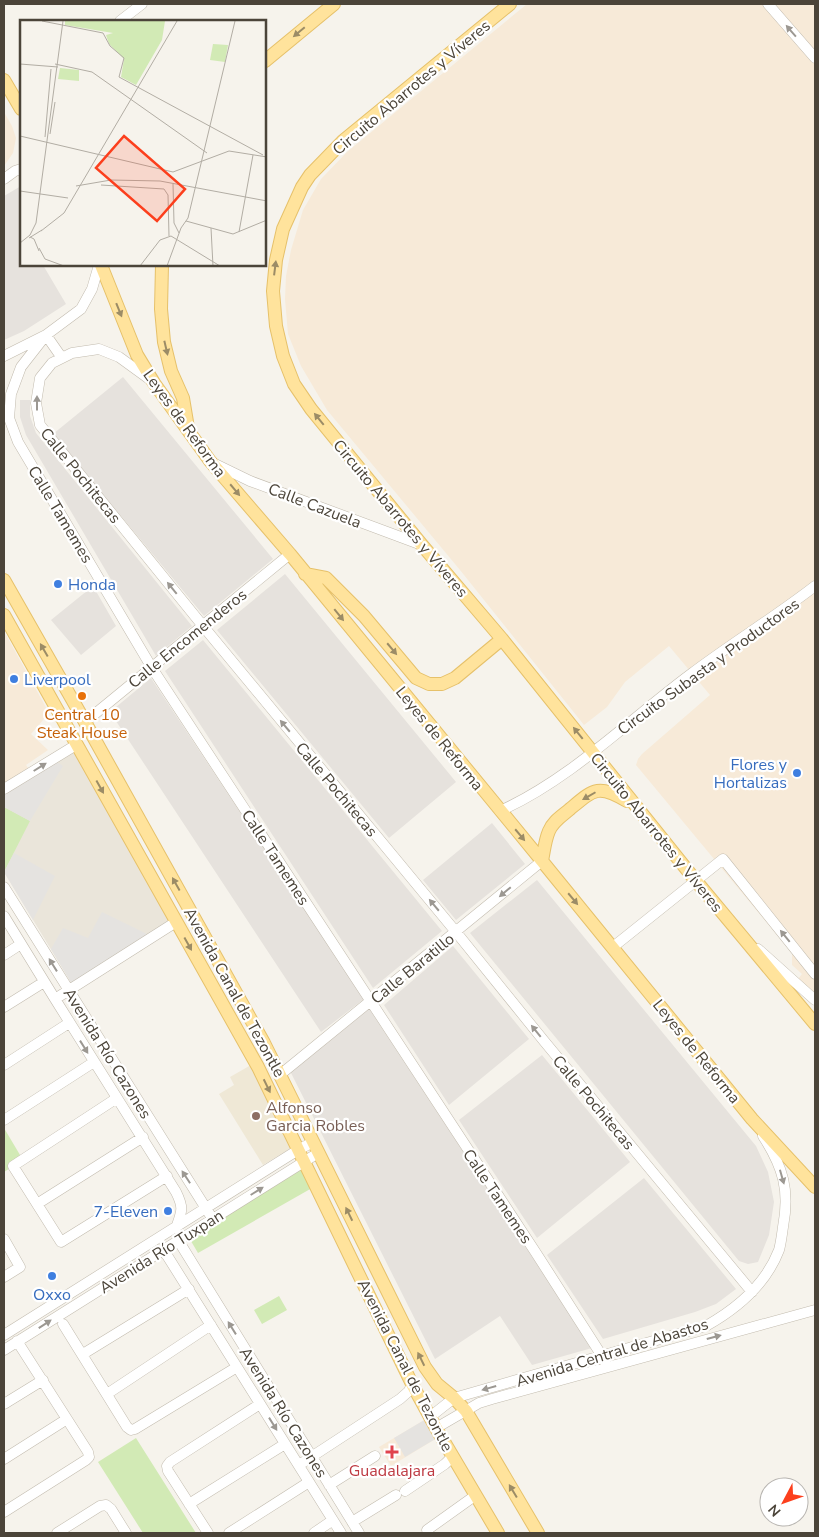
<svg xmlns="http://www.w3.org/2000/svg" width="819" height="1537" font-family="'Nunito Sans',sans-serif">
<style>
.residential{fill:#eae5da}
.commercial{fill:#f7ead8}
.industrial{fill:#e6e2dd}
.education{fill:#efe8d6}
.green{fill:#d2eab5}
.parking{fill:#e5e3e0}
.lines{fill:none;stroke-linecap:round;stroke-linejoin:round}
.minor-casing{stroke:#c2bbae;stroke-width:11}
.major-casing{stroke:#e6c16a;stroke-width:14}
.minor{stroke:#fff;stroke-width:10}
.major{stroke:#ffe39c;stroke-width:12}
.oneway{fill:#9c9892}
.oneway2{fill:#9c8c66}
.shop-dot{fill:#3f7fe0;stroke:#fff;stroke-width:2}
.food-dot{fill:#e8710a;stroke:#fff;stroke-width:2}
.education-dot{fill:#8d6e63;stroke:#fff;stroke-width:2}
.health-dot{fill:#e0444e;stroke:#fff;stroke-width:2}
.labels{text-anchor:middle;stroke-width:4.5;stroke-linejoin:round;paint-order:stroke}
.street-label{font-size:16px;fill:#4b4439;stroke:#fff}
.shop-label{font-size:16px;fill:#366cbe;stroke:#fff;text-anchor:start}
.food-label{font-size:16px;fill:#c56008;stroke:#fff}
.education-label{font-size:16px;fill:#785e54;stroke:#fff;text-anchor:start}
.health-label{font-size:16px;fill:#be3a42;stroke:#fff}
.inset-road{fill:none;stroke:#b2ada4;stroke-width:1}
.view{fill:#fc3f1d;fill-opacity:0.15;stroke:#fc3f1d;stroke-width:2.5}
.inset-edge{fill:none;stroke:#4b4439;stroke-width:2.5}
</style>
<rect width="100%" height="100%" fill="#f6f3ec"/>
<path class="residential" d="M77,749l93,172 -98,63 -68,-112v-77z"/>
<path class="commercial" d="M527,4h288v999l-21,-19 8,-10 -10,-9v-12l-156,-188 2,-6 4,-5 68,-59 -41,-49 -44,36 -18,25 -23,18 -124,-155 -133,-160 -26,-44 -13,-32 -3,-35 1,-23 5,-26 12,-40 18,-31 26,-27z
M4,112l8,14 4,12 -3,15 -9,13z
M4,631l45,82 -18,21 17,16 -22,15 3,4 -25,16z
M426,1419l11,19 -46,28 -12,-19z"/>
<path class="industrial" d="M21,186v79h22l23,39 -42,27 -20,9v-144z
M123,377l150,182 -69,57 -151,-182z
M20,400h10v16l6,17 156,193 -36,30 -130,-221 -6,-18z
M285,574l171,208 -67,56 -172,-208z
M93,586l23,40 -35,29 -30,-35z
M203,640l239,291 -69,57 -208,-317z
M151,678l213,321 -43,33 -211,-320z
M492,823l33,41 -69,56 -33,-40z
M537,880l219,266 12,26 6,30 -5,33 -11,27 -10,2 -9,-3 -269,-328z
M453,946l76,93 -80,66 -65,-100z
M368,1007l224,341 -60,17 -32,-49 -65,43 -146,-290z
M542,1055l88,107 -93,76 -78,-118z
M644,1178l92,111 -20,15 -21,8 -92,27 -56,-84z"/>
<path class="education" d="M251,1065l42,82 -30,18 -44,-71 15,-9 -4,-8z"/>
<path class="green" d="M4,807l26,14 -26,51z
M4,1128l19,32 -19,12z
M301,1165l11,23 -114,65 -10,-17z
M279,1296l8,14 -25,14 -8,-14z
M136,1438l60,95h-53l-45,-71z"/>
<path class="parking" d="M57,762l6,4 -33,55 -26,-14v-12z
M14,853l41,23 -22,44 -29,-48z
M102,912l47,23 -77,49 -21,-35 12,-21 25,10z
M426,1419l11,19 -32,19 -11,-19z"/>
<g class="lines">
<g class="minor-casing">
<path id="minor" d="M768,4l47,54
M120,21l22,-17
M4,179l11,-8 6,-2
M4,356l42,-21 35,-26 11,-20 7,-24
M62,358l-16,-23 -25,32 -10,27 -2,24 9,24 134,226 384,585 66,103 5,11
M152,381l-33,-24 -20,-8 -27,4 -20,10 -12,15 -4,25 4,22 163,201 253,306 88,109 208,251
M213,463l37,18 172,64
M85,722l205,-168
M4,789l72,-44
M500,811c71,-32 129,-91 191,-137 41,-31 84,-57 124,-88
M4,887l208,331
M4,916l51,83 121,193c8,16 6,19 0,36
M613,947l110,-88 92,115
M758,949l57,51
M4,955l17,-11
M55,999l121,-77
M4,1007l40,-25
M4,1065l65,-42
M281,1074l261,-213
M117,1098l-104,68 48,76 106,-66
M4,1120l90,-58
M37,1204l106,-67
M4,1239l16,28 -16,10
M178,1240l181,293
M163,1249l178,284
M63,1324l64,103 4,3 4,-1 102,-62
M4,1335l294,-185 15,-8
M4,1350l314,-197
M83,1354l106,-65
M107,1394l104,-69
M4,1404l39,-24
M430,1417l24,-19 252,-72c32,-18 60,-42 73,-76 2,-7 3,-16 4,-23 7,-37 0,-60 -20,-91
M436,1428l43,-25 13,-4 323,-89
M4,1459l63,-40
M299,1465l101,-66 9,-8 3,-7
M329,1485l46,-29
M405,1491l40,-27 8,-8
M189,1504l96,-60
M4,1512l82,-52 3,-3 -1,-5 -71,-111
M352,1522l44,-27
M427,1530l49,-35
M57,1533l43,-27 6,-1 5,4 15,24
M208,1533l-40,-62 -1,-5 3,-4 90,-58
M229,1533l80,-51
M314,1533l19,-13"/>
</g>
<g class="major-casing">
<path id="major" d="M510,4l-167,137 -33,34 -8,12 -19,42 -7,31 -3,31 3,35 7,30 11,28 17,25 111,136 80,94 194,242 119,143
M265,61l69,-57
M4,80l17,29
M101,265l36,90 17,28 56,78 80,93 252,307 210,258 63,68
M162,265l-1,44 3,33 7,29 12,27 5,30
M305,574l21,4 38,38 52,62 13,6h13l13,-6 47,-39
M4,580l81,142 179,321 161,324 12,17 17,14 12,13 72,122
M4,615l254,452 154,317 24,44 62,105
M542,861c2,-10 3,-21 7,-30 4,-10 13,-15 21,-22 24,-20 28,-25 57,-8"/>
</g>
<use href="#minor" class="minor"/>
<use href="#major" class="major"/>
</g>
<defs><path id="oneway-solid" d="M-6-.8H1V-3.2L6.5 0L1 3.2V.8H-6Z" transform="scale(1.25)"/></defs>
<g class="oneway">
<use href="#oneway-solid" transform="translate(791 31) rotate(-131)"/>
<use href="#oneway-solid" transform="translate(37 403) rotate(-90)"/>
<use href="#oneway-solid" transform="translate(172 588) rotate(-129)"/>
<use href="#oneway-solid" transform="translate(285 726) rotate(-130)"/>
<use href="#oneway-solid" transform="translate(40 767) rotate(-32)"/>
<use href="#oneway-solid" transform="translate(505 892) rotate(140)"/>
<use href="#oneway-solid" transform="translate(434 905) rotate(-130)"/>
<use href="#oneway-solid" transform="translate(785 936) rotate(-129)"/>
<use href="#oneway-solid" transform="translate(53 965) rotate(-122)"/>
<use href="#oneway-solid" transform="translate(536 1031) rotate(-129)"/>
<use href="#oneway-solid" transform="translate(84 1047) rotate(58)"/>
<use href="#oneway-solid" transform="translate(186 1177) rotate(-123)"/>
<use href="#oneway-solid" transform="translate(782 1177) rotate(74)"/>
<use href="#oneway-solid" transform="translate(257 1191) rotate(-32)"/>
<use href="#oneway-solid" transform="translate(45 1324) rotate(-33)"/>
<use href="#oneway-solid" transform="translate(232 1328) rotate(-122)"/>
<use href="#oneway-solid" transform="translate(714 1337) rotate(-15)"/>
<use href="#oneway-solid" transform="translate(489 1388) rotate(164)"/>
<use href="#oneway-solid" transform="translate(273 1424) rotate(58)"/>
</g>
<g class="oneway2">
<use href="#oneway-solid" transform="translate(299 32) rotate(140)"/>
<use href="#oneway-solid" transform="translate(275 268) rotate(-83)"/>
<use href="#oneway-solid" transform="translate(119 310) rotate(68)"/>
<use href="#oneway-solid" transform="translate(166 348) rotate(77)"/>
<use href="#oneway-solid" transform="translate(319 419) rotate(-129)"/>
<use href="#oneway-solid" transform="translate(235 490) rotate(50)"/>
<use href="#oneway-solid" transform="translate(339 615) rotate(51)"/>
<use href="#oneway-solid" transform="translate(392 649) rotate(50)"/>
<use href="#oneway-solid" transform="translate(44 650) rotate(-120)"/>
<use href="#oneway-solid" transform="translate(578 733) rotate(-129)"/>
<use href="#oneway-solid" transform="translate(100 787) rotate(61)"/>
<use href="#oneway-solid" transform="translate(589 796) rotate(150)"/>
<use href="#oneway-solid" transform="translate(520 835) rotate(50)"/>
<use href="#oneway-solid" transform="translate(176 884) rotate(-119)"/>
<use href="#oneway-solid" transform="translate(573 899) rotate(50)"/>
<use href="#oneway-solid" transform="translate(188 944) rotate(61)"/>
<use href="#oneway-solid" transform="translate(267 1086) rotate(64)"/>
<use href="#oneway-solid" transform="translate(349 1214) rotate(-116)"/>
<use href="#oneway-solid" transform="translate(421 1359) rotate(-116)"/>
<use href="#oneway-solid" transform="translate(513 1491) rotate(-121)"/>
</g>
<g class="shop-dot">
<circle cx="58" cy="584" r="5"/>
<circle cx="14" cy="679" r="5"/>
<circle cx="797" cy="773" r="5"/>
<circle cx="168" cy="1211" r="5"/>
<circle cx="52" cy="1276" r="5"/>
</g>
<circle class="food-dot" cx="82" cy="696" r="5"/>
<circle class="education-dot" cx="256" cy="1116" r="5"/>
<path class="health-dot" d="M389.5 1444.5h5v5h5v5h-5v5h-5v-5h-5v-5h5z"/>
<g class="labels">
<g class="street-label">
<text transform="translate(411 87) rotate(-40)" y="6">Circuito Abarrotes y Víveres</text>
<text transform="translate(185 423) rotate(54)" y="6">Leyes de Reforma</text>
<text transform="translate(81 475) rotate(51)" y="6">Calle Pochitecas</text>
<text transform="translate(315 505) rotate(21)" y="6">Calle Cazuela</text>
<text transform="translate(61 514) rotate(59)" y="6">Calle Tamemes</text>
<text transform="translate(401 518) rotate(50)" y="6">Circuito Abarrotes y Víveres</text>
<text transform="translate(187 638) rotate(-39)" y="6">Calle Encomenderos</text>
<text transform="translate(708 666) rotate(-36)" y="6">Circuito Subasta y Productores</text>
<text transform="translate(440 738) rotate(51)" y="6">Leyes de Reforma</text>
<text transform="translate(337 789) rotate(50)" y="6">Calle Pochitecas</text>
<text transform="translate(657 832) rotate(51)" y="6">Circuito Abarrotes y Víveres</text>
<text transform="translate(276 857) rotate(57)" y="6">Calle Tamemes</text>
<text transform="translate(412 968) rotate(-39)" y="6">Calle Baratillo</text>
<text transform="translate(235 992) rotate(61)" y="6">Avenida Canal de Tezontle</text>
<text transform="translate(697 1051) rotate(51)" y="6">Leyes de Reforma</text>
<text transform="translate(108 1053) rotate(58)" y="6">Avenida Río Cazones</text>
<text transform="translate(594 1102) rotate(50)" y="6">Calle Pochitecas</text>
<text transform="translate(498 1196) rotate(56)" y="6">Calle Tamemes</text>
<text transform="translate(161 1251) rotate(-32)" y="6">Avenida Río Tuxpan</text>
<text transform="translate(612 1352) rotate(-17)" y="6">Avenida Central de Abastos</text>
<text transform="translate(406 1365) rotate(63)" y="6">Avenida Canal de Tezontle</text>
<text transform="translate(284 1412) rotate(58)" y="6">Avenida Río Cazones</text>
</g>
<g class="shop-label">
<text x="68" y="590">Honda</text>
<text x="24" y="685">Liverpool</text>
<text x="787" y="770" text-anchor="end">Flores y<tspan x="787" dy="18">Hortalizas</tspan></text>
<text x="158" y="1217" text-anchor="end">7-Eleven</text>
<text x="52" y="1300" text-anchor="middle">Oxxo</text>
</g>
<g class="food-label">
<text x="82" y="720">Central 10<tspan x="82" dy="18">Steak House</tspan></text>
</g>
<g class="education-label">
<text x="266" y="1113">Alfonso<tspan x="266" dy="18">Garcia Robles</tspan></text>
</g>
<g class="health-label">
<text x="392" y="1476">Guadalajara</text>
</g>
</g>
<g transform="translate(20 20)">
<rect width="246" height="246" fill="#f6f3ec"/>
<path d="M45,1h100l-3,19 -26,45 -15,-8 3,-18 -15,-15 -3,-9 7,-2 -48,-8zM193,24l15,1 -3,17 -15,-2zM40,48l19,2v11l-21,-2z" fill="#d2eab5"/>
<path class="inset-road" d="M22,1l61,12 7,13 14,12 -5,19 144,78M0,44l38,3M35,44l37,8 115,81M30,114l5,-32M0,116l153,36 56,-21 38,6M25,117l6,-68M153,164l1,39 5,10M81,165l63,4 4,6 1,41M56,166l35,-6 49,1 107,20M0,171l48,7M166,201l47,13 34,-14M191,208l2,38M21,211l23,-18 113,-192M219,212l14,-77M10,217l4,2 5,12M9,218l13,-8M0,223l10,-8 6,-12 27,-202M19,228l6,11 19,7M120,246l20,-26 11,-4 49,30M147,246l14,-38 7,-10 47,-197"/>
<path class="view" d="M104,116l61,53 -28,32 -61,-53z"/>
<rect width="246" height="246" class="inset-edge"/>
</g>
<rect width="819" height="1537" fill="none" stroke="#4b4439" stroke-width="10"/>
<g transform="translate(784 1502) rotate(229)"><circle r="24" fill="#ffffff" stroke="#b7b4b0"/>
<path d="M0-4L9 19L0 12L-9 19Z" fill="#fc3f1d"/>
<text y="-8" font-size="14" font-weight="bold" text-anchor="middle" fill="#4b4439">N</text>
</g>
</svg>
